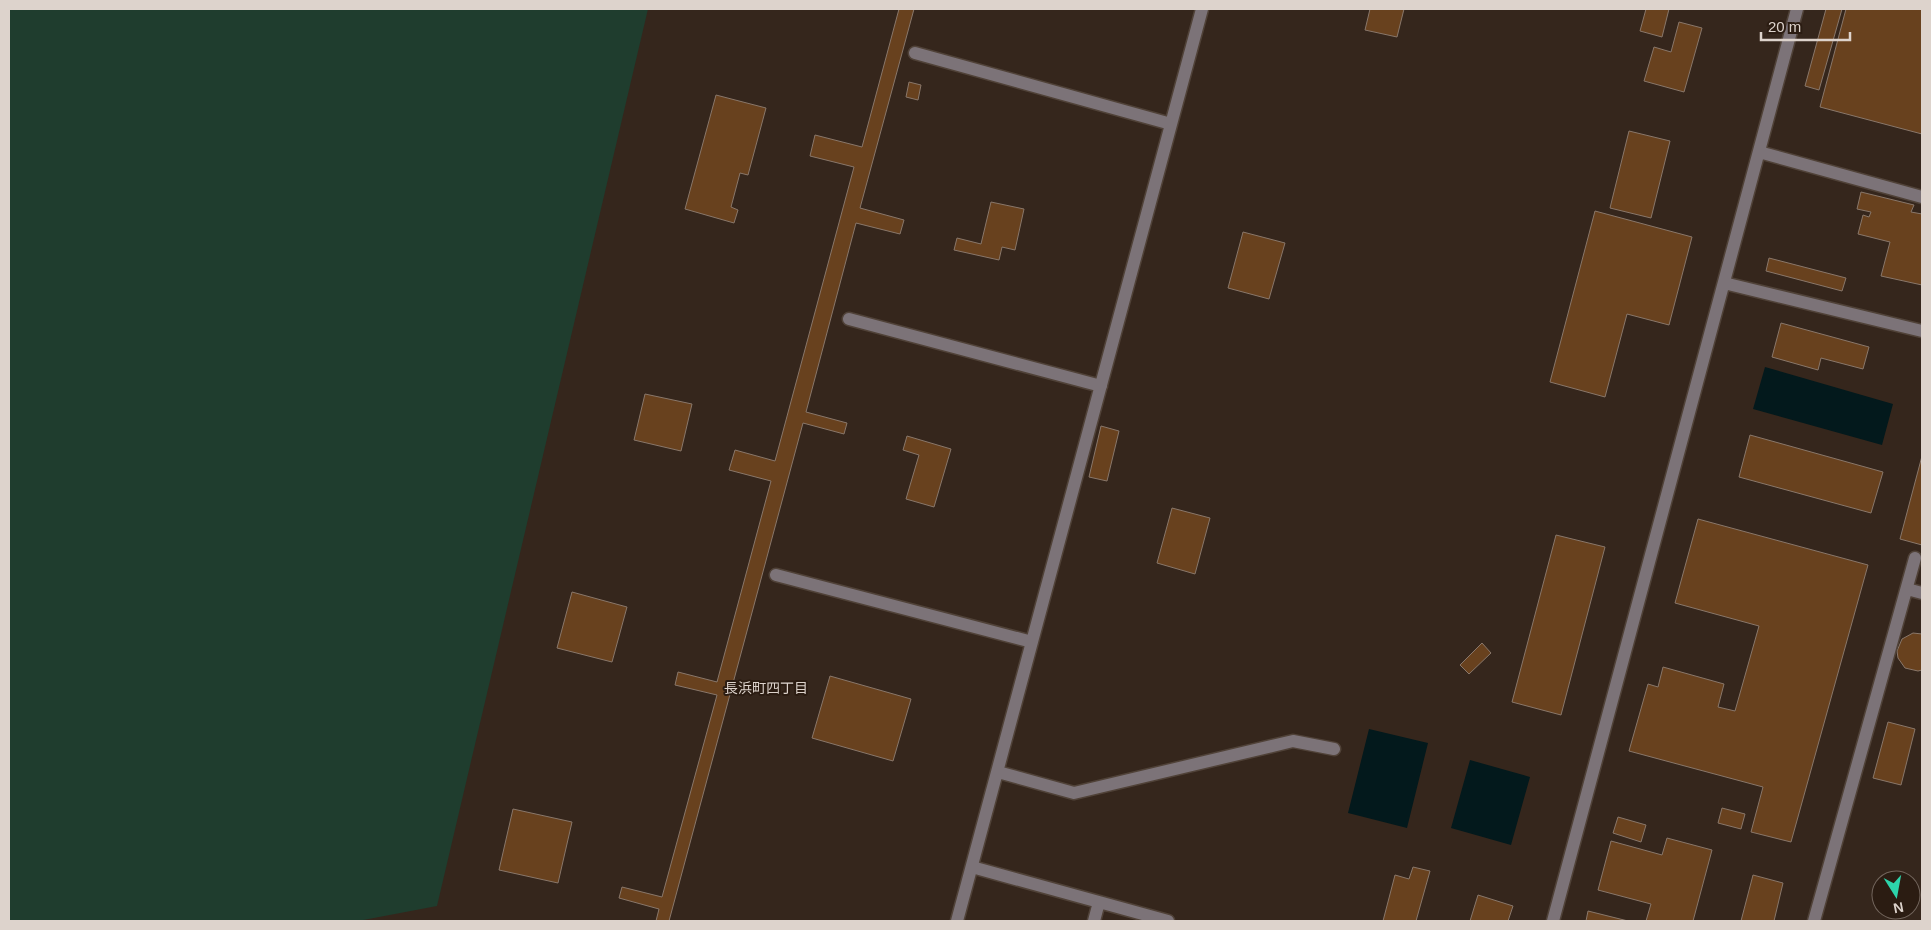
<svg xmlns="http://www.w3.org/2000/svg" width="1931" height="930" font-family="Helvetica,'Noto Sans JP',sans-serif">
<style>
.green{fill:#1f3d2e}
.water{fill:#03191c}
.building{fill:#68411e;stroke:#89776a}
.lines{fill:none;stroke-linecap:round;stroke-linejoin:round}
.minor-casing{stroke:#504238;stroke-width:15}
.minor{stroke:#7c7378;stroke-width:12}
.labels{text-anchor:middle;stroke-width:4;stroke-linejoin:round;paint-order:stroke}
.neighbourhood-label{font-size:14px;fill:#ddd3cc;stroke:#2b1c12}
</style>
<rect width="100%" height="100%" fill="#35261c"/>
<path class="green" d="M9,9h639l-211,897 -79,15h-349z"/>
<path class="water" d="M1765,367l128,37 -11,41 -129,-36z
M1369,729l59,14 -21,85 -59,-15z
M1470,760l60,17 -19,68 -60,-17z"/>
<path class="building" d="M899,9h15l-54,199 44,12 -4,14 -44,-11 -50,189 41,11 -3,11 -41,-11 -134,498h-13l3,-12 -40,-11 3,-11 40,10 55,-202 -42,-10 3,-13 39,10 54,-201 -42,-11 6,-20 40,11 79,-294 -44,-11 5,-21 47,12z
M1370,9h34l-7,28 -32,-7z
M1646,9h23l-7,28 -22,-6z
M1826,9h16l-23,81 -14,-4z
M1846,9h76v125l-102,-27z
M1679,22l23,6 -18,64 -40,-11 10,-34 17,5z
M909,82l12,3 -3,15 -12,-3z
M716,95l50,13 -18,67 -8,-2 -9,34 7,3 -4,13 -49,-14z
M1629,131l41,10 -19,77 -41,-10z
M1861,192l53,13 -3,7 11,2v71l-41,-9 9,-34 -32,-8 5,-19 6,2 2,-5 -14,-3z
M991,202l33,7 -9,41 -13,-3 -3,13 -45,-10 3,-12 24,6z
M1595,211l97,26 -23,88 -42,-11 -22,83 -55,-15z
M1243,232l42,11 -16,56 -41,-11z
M1769,258l77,20 -4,13 -76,-20z
M1781,323l88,24 -6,22 -42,-11 -3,12 -46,-13z
M645,394l47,10 -11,47 -47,-11z
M1101,426l18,5 -12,50 -18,-4z
M1750,435l133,37 -12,41 -132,-36z
M907,436l44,13 -17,58 -28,-8 13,-44 -16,-5z
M1922,456v89l-22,-6z
M1172,508l38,10 -15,56 -38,-11z
M1698,519l170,46 -77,277 -40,-10 12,-45 -134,-36 19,-67 10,3 5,-20 61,17 -6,23 17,4 24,-85 -84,-23z
M1556,535l49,12 -44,168 -49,-13z
M572,592l55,15 -15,55 -55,-14z
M1913,633l9,1v36l-4,1 -13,-3 -7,-10 -1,-7 5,-12z
M1482,643l9,10 -22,21 -9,-9z
M830,676l81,23 -18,62 -81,-23z
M1888,722l27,7 -14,56 -28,-7z
M1722,808l23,6 -4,15 -23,-6z
M513,809l59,13 -14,61 -59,-13z
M1618,817l28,8 -5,17 -28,-9z
M1667,838l45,12 -19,71h-47l5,-17 -53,-14 13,-49 51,14z
M1413,867l17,4 -14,50h-33l12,-46 14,4z
M1753,875l30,8 -9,38h-33z
M1478,895l35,11 -5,15h-38z
M1588,911l40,10h-42z"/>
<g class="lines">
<g class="minor-casing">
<path id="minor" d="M915,53l256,71
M1759,152l163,45
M1724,283l198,48
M849,319l252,67
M776,575l256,67
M1907,589l15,4
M998,772l76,21 219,-52 41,8
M972,867l196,54
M957,921l245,-912
M1094,921l5,-19
M1553,921l244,-912
M1814,921l101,-363"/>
</g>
<use href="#minor" class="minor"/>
</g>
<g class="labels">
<g class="neighbourhood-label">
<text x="766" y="693">長浜町四丁目</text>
</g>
</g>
<rect width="1931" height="930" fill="none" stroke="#ddd3cc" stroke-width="20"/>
<g transform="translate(1896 895) rotate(169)"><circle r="24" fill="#2b1c12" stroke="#72655c"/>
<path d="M0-4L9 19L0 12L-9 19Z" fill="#2dd4ab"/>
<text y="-8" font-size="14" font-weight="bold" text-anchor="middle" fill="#ddd3cc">N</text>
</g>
<path d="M1761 32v8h89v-8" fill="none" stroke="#ddd3cc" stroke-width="2.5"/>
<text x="1768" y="32" font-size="15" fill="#ddd3cc" stroke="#2b1c12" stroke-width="4" paint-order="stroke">20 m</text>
</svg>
